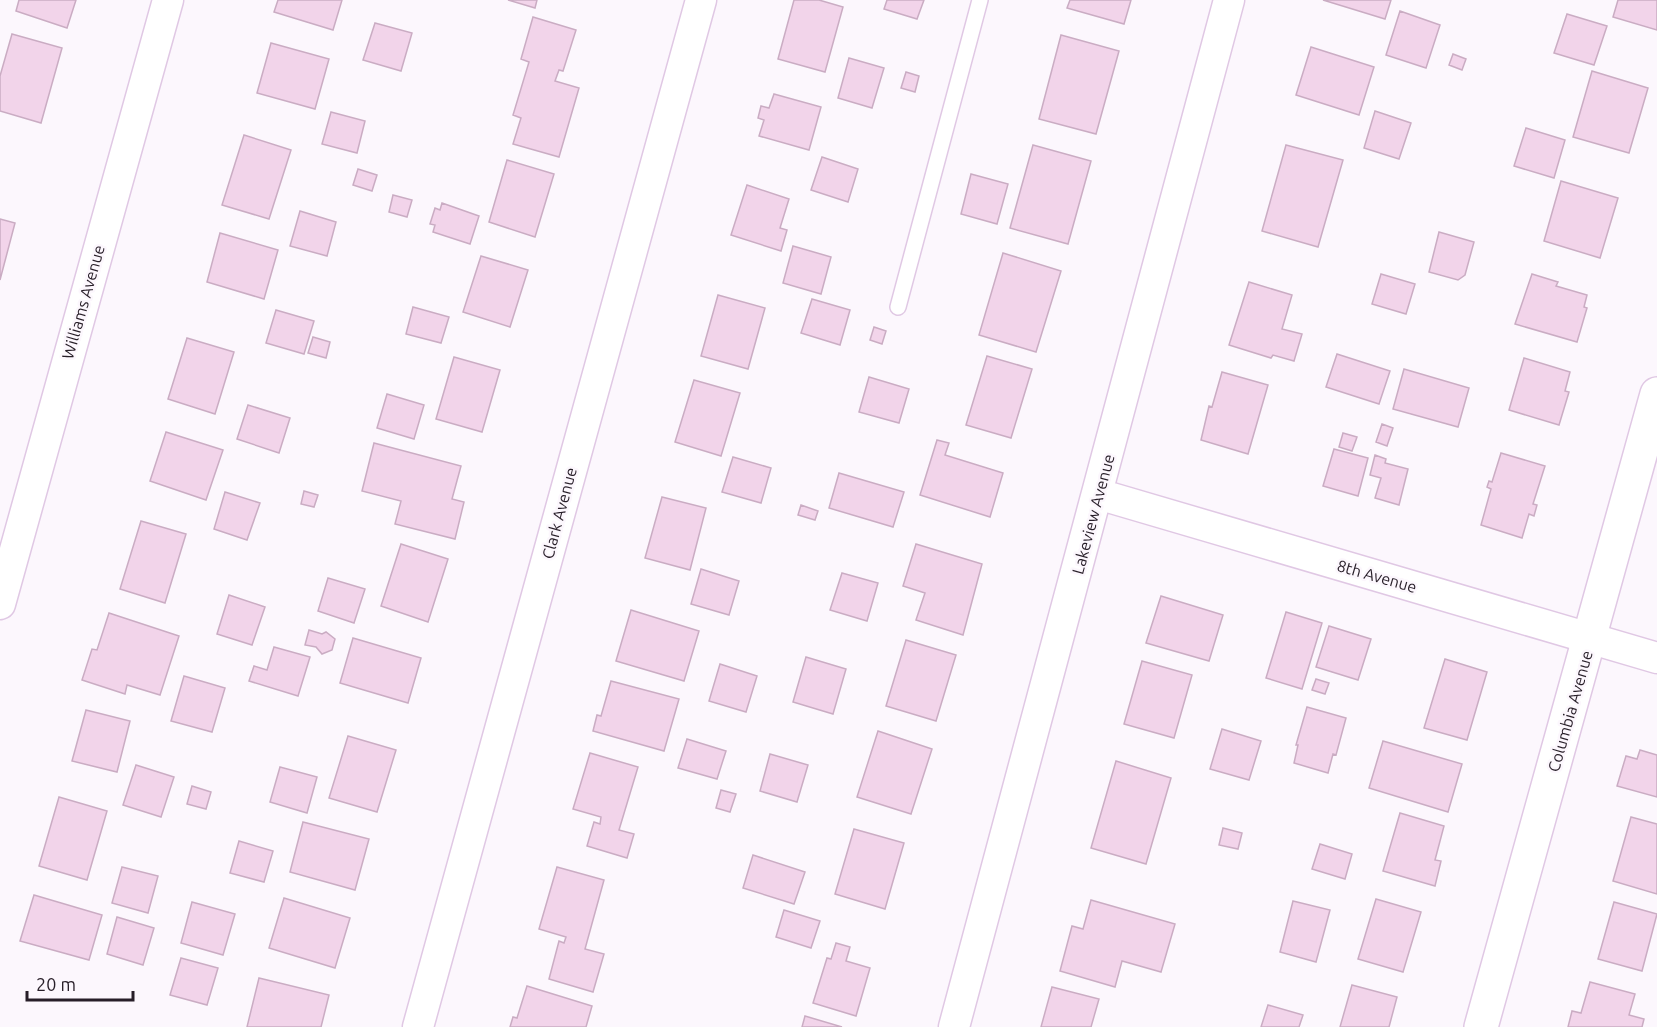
<svg xmlns="http://www.w3.org/2000/svg" width="1657" height="1027" font-family="Ubuntu,sans-serif">
<style>
.building{fill:#f2d4ea;stroke:#caacc3;stroke-width:1.5}
.lines{fill:none;stroke-linecap:round;stroke-linejoin:round}
.service-casing{stroke:#e0c8e4;stroke-width:18}
.minor-casing{stroke:#e0c8e4;stroke-width:33}
.tertiary-casing{stroke:#e0c8e4;stroke-width:36}
.service{stroke:#fff;stroke-width:15}
.minor{stroke:#fff;stroke-width:30}
.tertiary{stroke:#fff;stroke-width:33}
.labels{text-anchor:middle;stroke-width:5;stroke-linejoin:round;paint-order:stroke}
.street-label{font-size:16px;fill:#271e28;stroke:#fcf7fd}
</style>
<rect width="100%" height="100%" fill="#fcf7fd"/>
<path class="building" d="M19,0h57l-9,28 -51,-17z
M278,0h64l-9,30 -59,-18z
M508,0h29l-2,8z
M794,0h25l24,7 -18,65 -47,-13z
M887,0h37l-7,19 -33,-10z
M1070,0h61l-7,24 -57,-16z
M1323,0h68l-6,19z
M1618,0h39v30l-44,-13z
M1400,11l40,14 -14,43 -40,-13z
M1567,14l40,12 -13,39 -40,-12z
M533,17l43,13 -13,41 -4,-1 -4,11 24,7 -20,69 -46,-13 8,-26 -8,-3 16,-53 -8,-3z
M375,23l37,10 -11,38 -38,-11z
M12,34l50,14 -21,75 -41,-12v-35z
M1061,35l58,16 -23,83 -57,-15z
M271,43l58,16 -14,50 -58,-16z
M1311,47l63,20 -15,48 -63,-20z
M1453,54l13,5 -4,11 -13,-5z
M849,58l35,10 -12,40 -34,-10z
M1592,71l56,17 -19,65 -56,-16z
M906,72l13,4 -4,16 -14,-4z
M774,94l47,13 -12,43 -50,-14 5,-16 -6,-2 3,-12 8,2z
M1375,111l36,12 -12,36 -35,-11z
M331,112l34,9 -8,32 -35,-9z
M1526,128l39,12 -11,38 -40,-12z
M244,135l47,15 -22,69 -47,-14z
M1033,145l58,16 -23,83 -58,-16z
M1286,145l57,15 -25,87 -56,-16z
M822,157l36,12 -10,33 -37,-12z
M507,160l47,14 -19,63 -46,-15z
M358,169l19,6 -5,16 -19,-6z
M971,174l37,10 -11,40 -36,-10z
M1561,181l57,17 -18,60 -56,-17z
M747,185l42,14 -9,29 7,2 -6,21 -50,-16z
M393,195l19,5 -5,17 -18,-5z
M442,203l37,13 -9,28 -37,-12 2,-7 -5,-1 5,-16 5,2z
M300,211l36,11 -9,34 -37,-10z
M0,219l15,4 -15,57z
M1439,232l35,10 -9,33 -7,5 -29,-8z
M220,233l58,17 -14,49 -57,-17z
M793,246l38,11 -10,37 -38,-11z
M1003,253l58,18 -25,81 -57,-17z
M481,256l47,14 -18,57 -47,-15z
M1381,274l34,10 -9,30 -34,-10z
M1532,274l26,8 -2,4 31,9 -3,12 3,1 -10,34 -62,-18z
M1249,282l43,13 -10,34 20,5 -8,27 -21,-6 -2,3 -42,-13z
M718,295l47,13 -17,61 -47,-13z
M812,299l38,11 -10,35 -39,-12z
M413,307l36,10 -8,26 -35,-9z
M276,310l38,11 -10,33 -38,-11z
M874,327l12,4 -4,13 -12,-4z
M313,337l17,5 -4,16 -18,-5z
M187,338l47,14 -19,62 -47,-15z
M1337,354l53,17 -11,33 -53,-17z
M987,356l45,13 -21,69 -45,-13z
M454,357l46,13 -18,62 -46,-13z
M1524,358l46,14 -5,19 4,1 -10,33 -50,-15z
M1404,369l65,19 -11,39 -65,-18z
M1222,372l46,13 -20,69 -47,-14 8,-34 3,1z
M869,377l40,12 -10,34 -40,-11z
M694,380l46,13 -19,63 -46,-14z
M387,394l37,11 -10,34 -37,-11z
M248,405l42,13 -11,35 -42,-14z
M1382,424l11,4 -6,18 -11,-4z
M166,432l57,18 -17,50 -56,-19z
M1343,433l14,4 -5,14 -13,-4z
M937,440l12,3 -4,12 58,18 -13,44 -70,-22z
M374,443l87,23 -9,33 12,3 -9,37 -60,-15 6,-23 -39,-10z
M1334,449l34,9 -10,38 -35,-10z
M1501,453l44,13 -12,38 4,1 -3,11 -5,-2 -7,24 -41,-13 10,-36 -4,-2 2,-6 3,1z
M1375,455l11,4 -1,4 23,6 -9,36 -24,-7 6,-20 -11,-3z
M733,457l38,11 -10,35 -39,-11z
M839,473l65,19 -11,35 -64,-19z
M304,491l14,4 -4,12 -13,-3z
M225,492l35,11 -13,37 -33,-11z
M662,497l44,11 -16,62 -45,-12z
M801,505l17,6 -3,9 -17,-5z
M141,521l45,13 -21,69 -45,-14z
M401,544l47,15 -20,63 -47,-16z
M916,544l66,20 -19,71 -47,-15 9,-27 -22,-7z
M701,569l38,12 -10,34 -38,-11z
M842,573l36,10 -11,38 -37,-11z
M328,578l37,11 -11,34 -36,-12z
M229,595l36,12 -13,38 -35,-11z
M1161,596l62,19 -14,46 -63,-18z
M631,610l68,21 -15,50 -68,-20z
M1286,612l36,11 -20,66 -36,-11z
M109,613l70,23 -19,59 -33,-10 -2,9 -43,-14 10,-31 5,1z
M1329,626l42,13 -13,41 -42,-13z
M309,630l13,4 4,-2 9,7 -3,11 -10,4 -6,-7 -11,-2z
M353,638l68,20 -13,45 -68,-20z
M906,640l50,15 -20,66 -50,-15z
M274,647l36,10 -12,39 -49,-15 5,-15 13,4z
M806,657l40,12 -13,45 -40,-12z
M1445,659l42,13 -20,68 -43,-12z
M1142,661l50,14 -18,63 -50,-14z
M720,664l37,12 -11,36 -37,-11z
M184,676l41,12 -13,44 -41,-11z
M1316,679l13,4 -4,11 -13,-4z
M611,681l68,18 -15,52 -71,-20 4,-16 4,1z
M1307,707l39,11 -10,37 -3,-1 -5,19 -34,-10 4,-18h-2z
M86,710l44,11 -13,51 -45,-11z
M1222,729l39,12 -12,39 -39,-11z
M878,731l54,18 -21,65 -54,-17z
M348,736l48,14 -19,62 -48,-14z
M687,739l39,12 -9,28 -39,-11z
M1383,741l79,23 -14,48 -79,-24z
M1640,750l17,5v42l-40,-11 9,-30 11,3z
M590,753l48,14 -19,63 15,4 -7,24 -40,-12 7,-24 6,2 1,-7 -28,-8z
M770,754l38,11 -11,37 -37,-11z
M1116,761l55,17 -25,86 -55,-16z
M136,765l38,12 -13,40 -38,-12z
M280,767l37,10 -10,36 -37,-11z
M192,786l19,6 -5,17 -19,-5z
M721,790l15,4 -6,18 -14,-4z
M59,797l48,14 -20,69 -48,-14z
M1400,813l44,13 -9,34 6,1 -6,25 -52,-15z
M1631,817l26,7v70l-44,-13z
M303,822l66,17 -14,51 -65,-18z
M1223,828l19,5 -4,16 -19,-4z
M854,829l50,14 -19,66 -50,-15z
M239,841l34,10 -9,31 -34,-9z
M1320,844l32,10 -7,25 -33,-10z
M753,855l52,17 -11,32 -51,-16z
M122,867l36,9 -10,37 -36,-10z
M557,867l47,13 -19,69 19,5 -11,38 -44,-13 10,-38 5,2 2,-6 -27,-8z
M34,895l68,20 -13,45 -69,-19z
M284,898l66,20 -15,50 -66,-20z
M1376,899l45,13 -18,60 -45,-13z
M1091,900l84,24 -14,48 -39,-11 -7,26 -55,-16 12,-45 11,3z
M1293,901l37,9 -14,52 -36,-10z
M192,902l43,12 -12,41 -42,-12z
M1614,902l43,12 -15,57 -44,-12z
M784,910l36,11 -9,27 -35,-11z
M117,917l37,11 -11,37 -36,-11z
M836,943l14,4 -4,14 24,7 -14,48 -43,-13 14,-45 4,1z
M181,958l37,10 -11,37 -37,-10z
M259,978l70,17 -8,32h-74z
M1590,982l45,12 -6,21 15,4 -2,8h-74l4,-16 9,2z
M1352,985l45,12 -8,30h-49z
M527,986l65,20 -6,21h-76l3,-10 4,1z
M1052,987l47,12 -8,28h-50z
M1268,1005l35,10 -4,12h-38z
M805,1016l37,11h-40z"/>
<g class="lines">
<g class="service-casing">
<path id="service" d="M898,307l82,-307"/>
</g>
<g class="minor-casing">
<path id="minor" d="M1098,494l559,164
M0,604l168,-604
M418,1027l283,-1027
M954,1027l275,-1027"/>
</g>
<g class="tertiary-casing">
<path id="tertiary" d="M1481,1027l176,-633"/>
</g>
<use href="#service" class="service"/>
<use href="#minor" class="minor"/>
<use href="#tertiary" class="tertiary"/>
</g>
<g class="labels">
<g class="street-label">
<text transform="translate(83 302) rotate(-74)" y="6">Williams Avenue</text>
<text transform="translate(559 513) rotate(-75)" y="6">Clark Avenue</text>
<text transform="translate(1093 514) rotate(-75)" y="6">Lakeview Avenue</text>
<text transform="translate(1377 576) rotate(16)" y="6">8th Avenue</text>
<text transform="translate(1570 711) rotate(-74)" y="6">Columbia Avenue</text>
</g>
</g>
<path d="M27 991v9h106v-9" fill="none" stroke="#271e28" stroke-width="3"/>
<text x="36" y="991" font-size="18" fill="#271e28" stroke="#fcf7fd" stroke-width="4.5" paint-order="stroke">20 m</text>
</svg>
